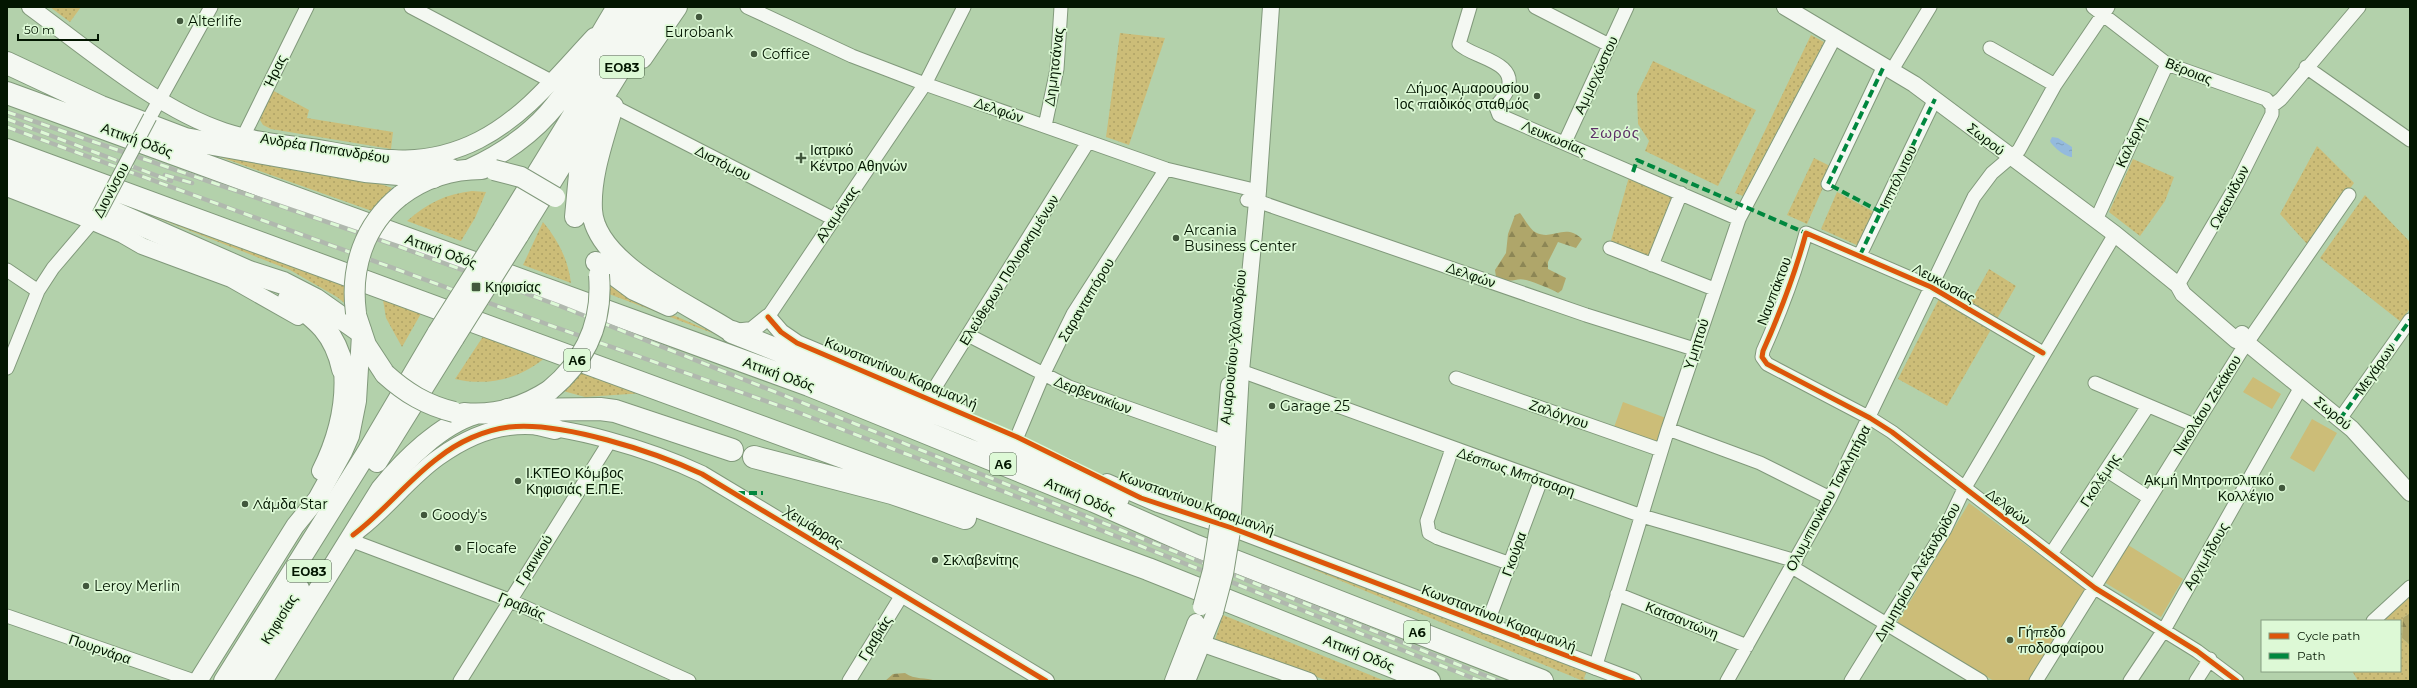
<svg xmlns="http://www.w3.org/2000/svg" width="2417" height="688" font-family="Montserrat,sans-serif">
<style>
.grass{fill:url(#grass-dots)}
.forest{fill:url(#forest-firs)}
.park{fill:#ccbd78}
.water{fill:url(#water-ripples)}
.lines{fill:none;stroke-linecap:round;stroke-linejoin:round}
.minor-casing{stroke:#81997b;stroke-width:15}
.tertiary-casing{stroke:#81997b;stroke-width:18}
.secondary-casing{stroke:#81997b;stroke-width:20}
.primary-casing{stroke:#81997b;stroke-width:22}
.motorway-casing{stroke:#81997b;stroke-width:24}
.minor{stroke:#f4f8f2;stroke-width:13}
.tertiary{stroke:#f4f8f2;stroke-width:16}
.secondary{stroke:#f4f8f2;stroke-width:18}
.primary{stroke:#f4f8f2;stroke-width:20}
.motorway{stroke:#f4f8f2;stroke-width:22}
.rail-casing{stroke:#b0b8ae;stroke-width:4.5}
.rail{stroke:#ddf9d6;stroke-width:3;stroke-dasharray:9;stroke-linecap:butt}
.minor-bridge-casing{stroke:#81997b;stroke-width:15;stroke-linecap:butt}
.tertiary-bridge-casing{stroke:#81997b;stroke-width:18;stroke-linecap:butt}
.primary-bridge-casing{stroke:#81997b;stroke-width:22;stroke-linecap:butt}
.minor-bridge{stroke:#f4f8f2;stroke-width:13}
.tertiary-bridge{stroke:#f4f8f2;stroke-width:16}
.primary-bridge{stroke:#f4f8f2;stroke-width:20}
.quiet{stroke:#00873e;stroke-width:4;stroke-dasharray:8 4;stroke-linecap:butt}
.cycleway-casing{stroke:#ddf9d6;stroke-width:8}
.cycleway{stroke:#dd560b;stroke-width:5}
.poi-dot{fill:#41573c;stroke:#ddf9d6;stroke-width:1.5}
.labels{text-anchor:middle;stroke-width:3.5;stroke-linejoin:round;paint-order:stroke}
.shield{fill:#ddf9d6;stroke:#445a41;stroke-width:1}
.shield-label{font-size:13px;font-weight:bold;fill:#031601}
.poi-label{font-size:14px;fill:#031601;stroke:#ddf9d6;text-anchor:start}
.street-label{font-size:14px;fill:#031601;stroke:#ddf9d6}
.neighbourhood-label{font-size:15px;letter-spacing:1px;fill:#5d3167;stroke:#ddf9d6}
</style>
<defs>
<pattern id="grass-dots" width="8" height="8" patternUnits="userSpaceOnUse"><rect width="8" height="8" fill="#ccbd78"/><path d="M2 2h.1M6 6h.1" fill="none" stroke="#aea266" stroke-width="1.8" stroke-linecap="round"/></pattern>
<pattern id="forest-firs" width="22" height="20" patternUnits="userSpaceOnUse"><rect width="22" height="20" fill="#afa66a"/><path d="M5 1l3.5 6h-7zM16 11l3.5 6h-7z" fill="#8c8655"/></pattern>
<pattern id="water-ripples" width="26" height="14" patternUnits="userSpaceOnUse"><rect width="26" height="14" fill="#94badd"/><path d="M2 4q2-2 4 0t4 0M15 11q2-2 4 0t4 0" fill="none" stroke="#7e9fbc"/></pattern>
</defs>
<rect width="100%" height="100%" fill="#b3d1ab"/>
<path class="grass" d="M50,7h31l-11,15z
M1120,33l45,5 -36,107 -23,-8z
M1811,35l13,7 -81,154 -8,-3z
M1653,61l103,49 -38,76 -73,-35 4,-10 -11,-17 -1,-30z
M272,90l37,20 -2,8 86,14 -2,17 -120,-20 -8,-4 -3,-5z
M2317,146l37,37 -46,62 -28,-31z
M209,153l135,18 48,17 -20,23z
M1814,158l18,9 -25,57 -20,-9z
M7,159l345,126 1,25 -16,-13 -47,-27z
M2133,159l41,18 -9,24 -25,35 -31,-24z
M1629,177l45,21 -26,62 -38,-16z
M472,191l14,1 -11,26 -14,23 -54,-20c20,-18 39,-27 65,-30z
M1837,192l39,21 -15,34 -40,-18z
M2365,195l45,47v66l-9,14 -81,-64z
M543,222c15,18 25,37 28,61l-48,-18z
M1989,269l27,17 -69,120 -49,-27 42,-82 25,15z
M600,277l45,26 86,37 -130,-49z
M382,294l41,16 -21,37 -16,-29z
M486,332l62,23c-25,23 -59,32 -93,24z
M578,365l66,28 -59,4 -29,-8z
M1240,539l348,127 -4,13 7,2h-8z
M2410,593v20l-7,5 -1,20 8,7v36h-52l-6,-10h48v-50h-22z
M1223,615l162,66h-57l-113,-41z"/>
<path class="forest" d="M1520,213c4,5 10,16 15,19 18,10 29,-10 47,7l-6,9 -18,-6 -10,20v7l18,9 -4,12 -4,3c-4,-3 -27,-12 -32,-13 -12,-3 -12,5 -30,-3l-1,-7 11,-17 2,-19 7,-19z
M2410,613v32l-8,-7 1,-20z
M905,673c10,7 20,4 31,8h-51l8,-7z"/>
<path class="park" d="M2253,377l28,17 -9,15 -29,-17z
M1623,402l43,16 -11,30 -43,-15z
M2312,419l25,14 -23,39 -24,-14z
M1969,503l119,88 -58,90h-36l-97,-58z
M2128,545l55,34 -22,38 -57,-35z"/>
<path class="water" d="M2052,137l6,1 14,9v10c-7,0 -19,-10 -22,-16z"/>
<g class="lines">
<g class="minor-casing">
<path id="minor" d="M411,7l140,74
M747,7l105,49 73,28 241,85 92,22
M1470,7l-11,37c13,14 61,17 48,47 -2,6 -8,10 -11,16l3,8 240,104
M1535,7l74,38
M2093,7l74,57 99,35 6,7v8l-35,70 -59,101
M1990,48l65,37
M2306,67l104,73
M1892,70l38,-63
M613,106l221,113
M2272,106l9,-7 78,-92
M150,117l61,-110
M1045,126l12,-57 4,-62
M244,135l63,-128
M1565,142l62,-135
M1828,184l56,-118
M1247,200l10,1 329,114 108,34
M2096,220l71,-156
M1610,248l104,41
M1860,255l75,-156
M1652,265l29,-72
M7,270l31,21
M768,317l157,-233 39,-77
M968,335l101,52 155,55
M2043,353l-112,-66 -125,-54c-11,41 -26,80 -43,118l-1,6 5,7 103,54 22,14 203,156 102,63 40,30
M7,368l31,-77 15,-23 46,-54
M1241,371l401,145 154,45
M1456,378l205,72
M2095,383l99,42
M929,397l159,-255
M2340,419l70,-99
M1668,429l92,34 70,35
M1017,437l26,-62 30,-61 93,-145
M1452,449l-25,72 2,12 9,5 73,26
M2106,470l42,27
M350,540l159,60 180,81
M2051,554l97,-148
M1792,567l189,114
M1617,594l130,52
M7,616l187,65
M2373,621l37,-34
M1486,627l55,-147
M1595,668l73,-239 71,-210 96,-182
M460,681l150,-240
M849,681l53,-86
M1727,681l103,-183 144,-301 18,-24 27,-23 36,-65 53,-78
M1851,681l94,-152 19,-40 151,-255
M2036,681l204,-328 109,-158
M2130,681l34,-51 137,-243
M2196,681l14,-22"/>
</g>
<g class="tertiary-casing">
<path id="tertiary" d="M30,7c56,41 129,103 194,124 34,11 72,13 106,19 54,10 98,16 149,-10 47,-24 80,-67 115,-104
M1785,7l129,77 201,150 63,51 5,9 53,46 11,3
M7,188l72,28 44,19 19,11 89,33 67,38
M734,332l18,-2 16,-13 13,15 16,11 168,71
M2242,334l5,9 105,86 58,64
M1107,482l51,22 74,24 401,153
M1218,526l11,-141
M359,530c29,-22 50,-52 80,-73 21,-15 45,-27 70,-30 50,-7 147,25 193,47l344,207
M1232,531l9,-160 17,-180 13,-184
M1195,624l4,13 10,9 100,35
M1173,681l23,-59
M1187,681l28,-69"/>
</g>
<g class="secondary-casing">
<path id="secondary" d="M321,471c16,-32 25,-66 22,-102
M198,681l97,-155 22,-27 26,-47 7,-16 7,-35 4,-66"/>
</g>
<g class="primary-casing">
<path id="primary" d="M642,58l35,-51
M613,106c-9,33 -23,69 -21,104 3,54 99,95 140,122
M390,160l61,9
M470,169c85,-39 101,-87 147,-162
M400,196c25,-19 51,-27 82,-27
M575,217l4,-43 17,-39
M503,229l136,-222
M518,236l141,-229
M596,262l38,28 35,16
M356,315l10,30 19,29
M464,413c31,3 60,-6 86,-23
M493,414l62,15
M377,462l77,-124
M224,681l142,-227 72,-122
M241,681l58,-93
M262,681l119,-192c23,-28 60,-65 95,-75"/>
</g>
<g class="motorway-casing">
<path id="motorway" d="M7,63l94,44 84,32 180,32 68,6
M7,93l802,292 285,116 102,45 346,135
M7,150l1141,419 281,112
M7,171l76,28 166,73 34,11 33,17 44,31
M289,299c29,20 46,34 54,70
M732,332l242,96 92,42 52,28
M508,410l92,-1 15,2 117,39
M754,457l138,36 73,25"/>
</g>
<use href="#minor" class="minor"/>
<use href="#tertiary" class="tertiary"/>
<use href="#secondary" class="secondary"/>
<use href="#primary" class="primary"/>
<use href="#motorway" class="motorway"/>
<g class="rail-casing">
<path id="rail" d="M7,112l396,136 157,58 939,375
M7,119l164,62
M7,127l545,199 245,86 208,80 475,189
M165,175l27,8"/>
</g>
<use href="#rail" class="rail"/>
<g class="minor-bridge-casing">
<path id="minor-bridge" d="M99,214l51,-97"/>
</g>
<g class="tertiary-bridge-casing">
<path id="tertiary-bridge" d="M1201,607l10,-37 7,-44
M1215,612l10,-38 7,-43"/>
</g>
<g class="primary-bridge-casing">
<path id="primary-bridge" d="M494,170l27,7 34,20
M356,313c-6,-45 8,-88 44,-117
M438,332l65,-103
M454,338l64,-102
M385,374c21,19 41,31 69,38
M550,390c36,-30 53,-69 49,-115"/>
</g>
<use href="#minor-bridge" class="minor-bridge"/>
<use href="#tertiary-bridge" class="tertiary-bridge"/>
<use href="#primary-bridge" class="primary-bridge"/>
<path class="quiet" d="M1633,172l4,-12 171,74
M1881,212l-53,-28 56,-118
M1860,255l75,-156
M2340,419l70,-99
M737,493h26"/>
<g class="cycleway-casing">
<path id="cycleway" d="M768,317l13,15 16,11 220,94 124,61 91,30 401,153
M2043,353l-112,-66 -125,-54c-11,41 -26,80 -43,118l-1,6 5,7 103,54 22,14 203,156 102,63 40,30
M353,535c31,-23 54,-54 85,-77 20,-16 46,-28 71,-31 52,-6 146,25 193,47l344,207"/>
</g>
<use href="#cycleway" class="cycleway"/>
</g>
<g class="poi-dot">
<circle cx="699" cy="17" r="4"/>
<circle cx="180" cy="21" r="4"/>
<circle cx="754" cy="54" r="4"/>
<circle cx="1537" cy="96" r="4"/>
<path d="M799 152h4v4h4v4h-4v4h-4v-4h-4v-4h4z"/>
<circle cx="1176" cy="238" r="4"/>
<rect x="471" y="282" width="10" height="10" rx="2"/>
<circle cx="1272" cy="406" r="4"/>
<circle cx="518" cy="481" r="4"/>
<circle cx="2282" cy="488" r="4"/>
<circle cx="245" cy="504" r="4"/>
<circle cx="424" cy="515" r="4"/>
<circle cx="458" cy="548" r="4"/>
<circle cx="935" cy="560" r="4"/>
<circle cx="86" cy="586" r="4"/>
<circle cx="2010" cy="640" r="4"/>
</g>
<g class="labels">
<g class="shield">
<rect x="600" y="56" width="44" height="22" rx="3"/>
<rect x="564" y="349" width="26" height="22" rx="3"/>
<rect x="990" y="453" width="26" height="22" rx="3"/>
<rect x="287" y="560" width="44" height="22" rx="3"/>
<rect x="1404" y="621" width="26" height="22" rx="3"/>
</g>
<g class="shield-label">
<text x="622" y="72">ΕΟ83</text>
<text x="577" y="365">Α6</text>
<text x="1003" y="469">Α6</text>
<text x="309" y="576">ΕΟ83</text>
<text x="1417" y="637">Α6</text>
</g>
<g class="poi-label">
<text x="188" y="26">Alterlife</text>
<text x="699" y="37" text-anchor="middle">Eurobank</text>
<text x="762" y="59">Coffice</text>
<text x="1529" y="93" text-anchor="end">Δήμος Αμαρουσίου<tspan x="1529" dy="16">1ος παιδικός σταθμός</tspan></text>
<text x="810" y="155">Ιατρικό<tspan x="810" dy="16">Κέντρο Αθηνών</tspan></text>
<text x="1184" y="235">Arcania<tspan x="1184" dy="16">Business Center</tspan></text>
<text x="485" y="292">Κηφισίας</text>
<text x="1280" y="411">Garage 25</text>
<text x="526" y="478">Ι.ΚΤΕΟ Κόμβος<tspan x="526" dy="16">Κηφισιάς Ε.Π.Ε.</tspan></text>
<text x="2274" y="485" text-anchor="end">Ακμή Μητροπολιτικό<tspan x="2274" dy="16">Κολλέγιο</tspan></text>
<text x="253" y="509">Λάμδα Star</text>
<text x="432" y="520">Goody's</text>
<text x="466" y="553">Flocafe</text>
<text x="943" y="565">Σκλαβενίτης</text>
<text x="94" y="591">Leroy Merlin</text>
<text x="2018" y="637">Γήπεδο<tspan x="2018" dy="16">ποδοσφαίρου</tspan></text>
</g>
<g class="street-label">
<text transform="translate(1054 67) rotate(-83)" y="5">Δημητσάνας</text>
<text transform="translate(275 71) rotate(-64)" y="5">Ήρας</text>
<text transform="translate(2189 71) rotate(22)" y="5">Βέροιας</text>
<text transform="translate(1596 75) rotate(-65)" y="5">Αμμοχώστου</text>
<text transform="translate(999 110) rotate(19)" y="5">Δελφών</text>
<text transform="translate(1554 138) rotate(23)" y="5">Λευκωσίας</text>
<text transform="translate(1986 139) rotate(38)" y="5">Σωρού</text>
<text transform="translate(137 140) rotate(20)" y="5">Αττική Οδός</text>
<text transform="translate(2131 142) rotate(-65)" y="5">Καλέργη</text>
<text transform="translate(325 148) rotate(9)" y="5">Ανδρέα Παπανδρέου</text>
<text transform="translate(723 163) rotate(27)" y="5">Διστόμου</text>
<text transform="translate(1898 177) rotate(-65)" y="5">Ιππόλυτου</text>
<text transform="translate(111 190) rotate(-62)" y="5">Διονύσου</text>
<text transform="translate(2229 197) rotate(-62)" y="5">Ωκεανίδων</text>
<text transform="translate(837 214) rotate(-56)" y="5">Αλαμάνας</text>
<text transform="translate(441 251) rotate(20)" y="5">Αττική Οδός</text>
<text transform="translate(1009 270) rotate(-58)" y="5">Ελεύθερων Πολιορκημένων</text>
<text transform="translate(1471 275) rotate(19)" y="5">Δελφών</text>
<text transform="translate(1944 283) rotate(28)" y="5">Λευκωσίας</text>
<text transform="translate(1774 291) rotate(-69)" y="5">Ναυπάκτου</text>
<text transform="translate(1086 300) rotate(-59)" y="5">Σαρανταπόρου</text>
<text transform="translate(1696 344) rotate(-72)" y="5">Υμηττού</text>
<text transform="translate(1233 347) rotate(-84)" y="5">Αμαρουσίου-Χαλανδρίου</text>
<text transform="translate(2375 369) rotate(-55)" y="5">Μεγάρων</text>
<text transform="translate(901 373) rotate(23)" y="5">Κωνσταντίνου Καραμανλή</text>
<text transform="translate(779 374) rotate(20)" y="5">Αττική Οδός</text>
<text transform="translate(1093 395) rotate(21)" y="5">Δερβενακίων</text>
<text transform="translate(2207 405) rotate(-58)" y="5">Νικολάου Ζεκάκου</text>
<text transform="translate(2333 413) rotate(40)" y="5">Σωρού</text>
<text transform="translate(1559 414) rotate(19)" y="5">Ζαλόγγου</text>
<text transform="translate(1516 472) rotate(19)" y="5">Δέσπως Μπότσαρη</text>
<text transform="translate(2100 480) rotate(-57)" y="5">Γκολέμης</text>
<text transform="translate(1080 496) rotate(23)" y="5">Αττική Οδός</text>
<text transform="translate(1828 498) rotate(-62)" y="5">Ολυμπιονίκου Τσικλητήρα</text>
<text transform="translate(1197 503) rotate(20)" y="5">Κωνσταντίνου Καραμανλή</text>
<text transform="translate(2008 507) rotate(37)" y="5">Δελφών</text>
<text transform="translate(814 527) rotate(32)" y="5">Χειμάρρας</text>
<text transform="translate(1514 554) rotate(-70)" y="5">Γκούρα</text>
<text transform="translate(2206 556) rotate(-60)" y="5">Αρχιμήδους</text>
<text transform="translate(534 560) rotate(-58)" y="5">Γρανικού</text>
<text transform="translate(1917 572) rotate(-60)" y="5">Δημητρίου Αλεξανδρίδου</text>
<text transform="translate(522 606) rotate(23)" y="5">Γραβιάς</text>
<text transform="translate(1499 618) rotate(21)" y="5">Κωνσταντίνου Καραμανλή</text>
<text transform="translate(279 619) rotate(-58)" y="5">Κηφισίας</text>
<text transform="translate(1682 620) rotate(22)" y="5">Κατσαντώνη</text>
<text transform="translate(875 638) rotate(-58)" y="5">Γραβιάς</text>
<text transform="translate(100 649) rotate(19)" y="5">Πουρνάρα</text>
<text transform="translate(1359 653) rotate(22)" y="5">Αττική Οδός</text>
</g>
<g class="neighbourhood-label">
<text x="1615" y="138">Σωρός</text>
</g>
</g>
<rect width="2417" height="688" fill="none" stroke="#031601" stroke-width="16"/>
<rect x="2261" y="620" width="140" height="52" fill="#ddf9d6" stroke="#869e81"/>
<rect x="2269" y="633" width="20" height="6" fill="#dd560b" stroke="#869e81"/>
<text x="2297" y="640" font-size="12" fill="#031601">Cycle path</text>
<rect x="2269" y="653" width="20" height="6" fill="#00873e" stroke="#869e81"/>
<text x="2297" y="660" font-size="12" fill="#031601">Path</text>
<path d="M18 34v6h80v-6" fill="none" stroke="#031601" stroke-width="2"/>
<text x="24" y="34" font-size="12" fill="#031601" stroke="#ddf9d6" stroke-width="3" paint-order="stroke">50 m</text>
</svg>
